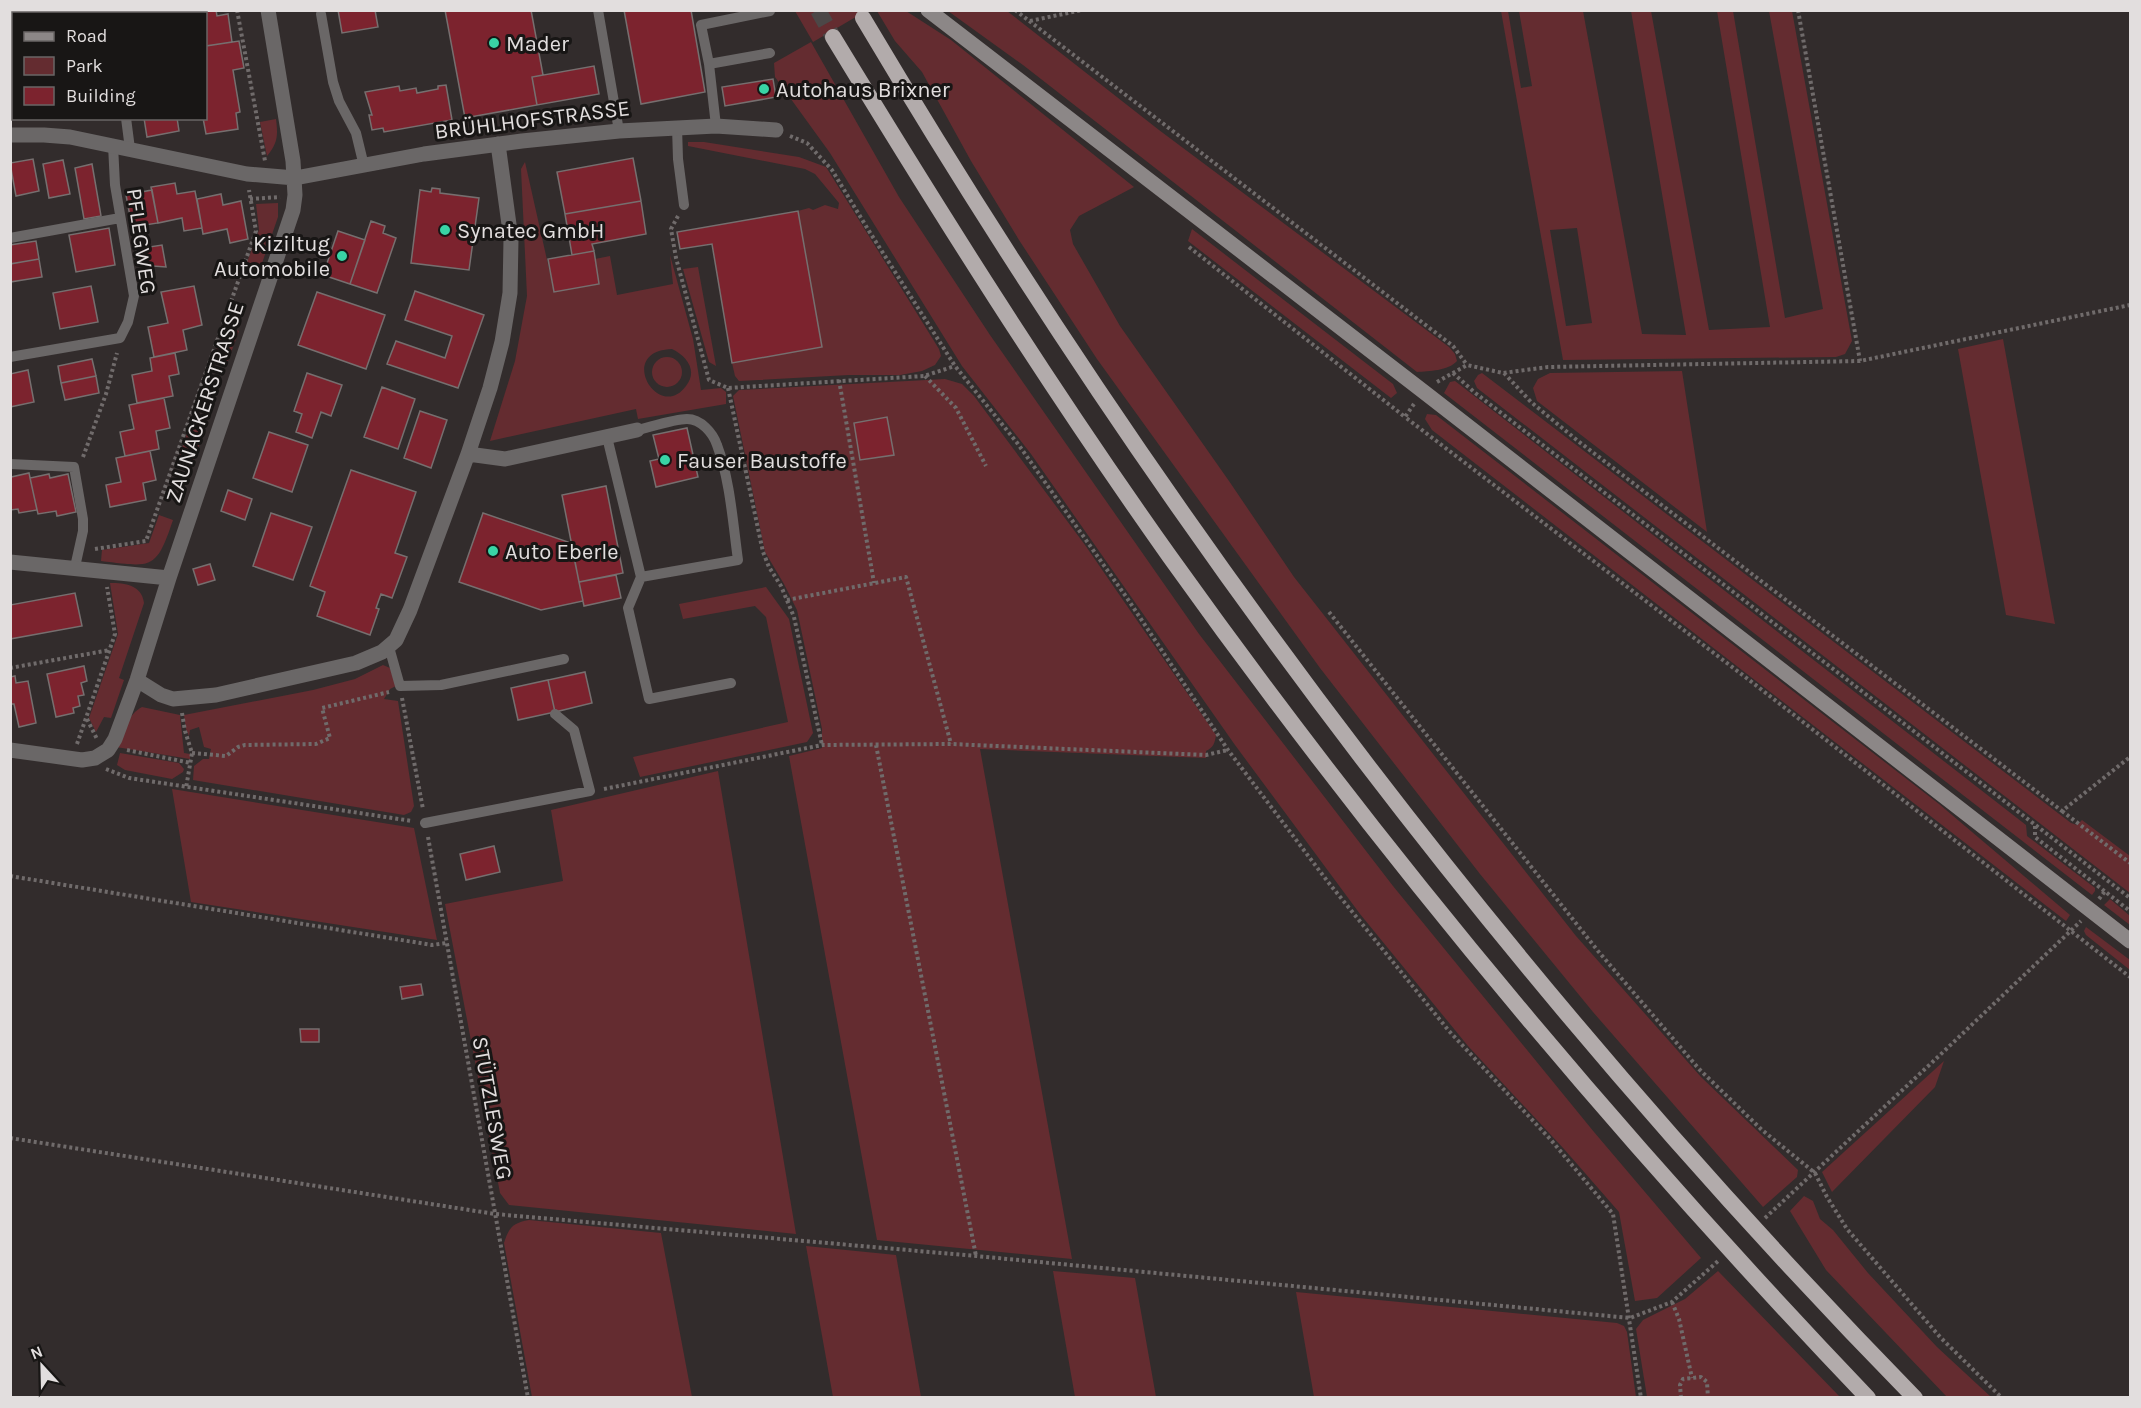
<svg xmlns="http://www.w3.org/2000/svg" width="2141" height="1408" font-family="Karla,sans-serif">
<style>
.green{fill:#642c30;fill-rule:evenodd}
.building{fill:#7c232e;stroke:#766f6f;stroke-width:1.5}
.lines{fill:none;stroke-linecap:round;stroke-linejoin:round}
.trunk-tunnel{stroke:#4c4747;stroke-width:16;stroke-dasharray:16 8;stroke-linecap:butt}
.path{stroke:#706b6b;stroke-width:4;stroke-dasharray:3 3;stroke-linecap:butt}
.service{stroke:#6a6767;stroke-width:10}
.minor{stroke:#6a6767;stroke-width:15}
.secondary{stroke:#8c8787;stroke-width:15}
.trunk{stroke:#b2abab;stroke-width:16}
.poi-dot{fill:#39d4a5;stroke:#181615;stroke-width:2}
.labels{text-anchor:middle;stroke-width:6;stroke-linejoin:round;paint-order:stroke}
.poi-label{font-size:22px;fill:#e2dede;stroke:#181615;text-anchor:start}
.street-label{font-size:22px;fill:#e2dede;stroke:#181615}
</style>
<rect width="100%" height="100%" fill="#322c2c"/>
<path class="green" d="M45,11h55v2h-54z
M795,11h71l-53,31z
M877,11h29l45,29 183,147 -55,29 -9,14 3,14 47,82 109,155 65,96 282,359 125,141 97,93 -1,7 -34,30 -170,-195 -113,-138 -160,-206 -223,-309 -78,-119 -48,-79 -49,-89 -27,-31z
M948,11h59l152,119 290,217 6,7 2,7c-9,10 -28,10 -40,11l-394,-307z
M1501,11h7l13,77 11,-2 -13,-75h64l59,323 44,1 -55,-324h20l58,319 61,-3 -53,-316h16l52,307 38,-9 -54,-298h23l60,330 -7,13 -9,3 -273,3zM1577,228l15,95 -26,3 -16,-96z
M811,42l88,155 91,138 209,299 194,252 201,246 107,126 -44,40 -22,3 -16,-89 -55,-63 -96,-103 -108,-132 -125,-169 -204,-291 -69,-88 -132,-213 -55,-76 -1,-14z
M276,119c2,16 2,24 -9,37l-7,-34z
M688,142h16l95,15 27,10 113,182 2,7 -6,9 -13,6 -22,4h-51l-110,6 -4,-5 -3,-13 89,-16 -23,-136 11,-3 4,2 12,-5 13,4 1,-6 -24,-29 -10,-5 -117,-23z
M525,162l29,129 45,-7 -4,-25 15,-3 7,39 56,-11 -3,-29 23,84 8,51 20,-2 5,4v12l-88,15 -2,-10 -146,32 25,-80 12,-65 -6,-127zM672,349c15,7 26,22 14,37 -27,37 -71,-35 -14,-37z
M278,203v14l-18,52 -14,-4 13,-35 -3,-26z
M1192,229l201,155 4,9 -6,5 -203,-157z
M698,267l18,99 -7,-4 -26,-93z
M225,326l14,5 -13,35 -14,-5z
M2003,339l52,285 -49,-9 -48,-266z
M652 372a15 15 0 1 1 30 0a15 15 0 1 1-30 0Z
M1682,371l25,161 -170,-131 -4,-13 5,-9 12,-6z
M1482,373l589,450 6,2 5,-5 48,36v37l-653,-505 -3,-7 4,-6z
M945,379l17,5 12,12 111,149 131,190c-1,8 -3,13 -10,16v7l-226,-9 92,510 -195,-19 -88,-484 33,-8v-19l-25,-119 -13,-26 -19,-32 -32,-156 6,-6z
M1455,381l571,444 1,11 68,52v3l-3,4 -648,-502 6,-11z
M1427,414l9,1 503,389 131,111 -4,6 -634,-491 -7,-11z
M189,427l15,5 -13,36 -14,-5z
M159,515l14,5c-17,51 -21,47 -72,41l1,-11 47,-7z
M110,583c15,0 32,2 34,20l-25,75 5,2 -13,38 -7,-1 -8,15 -7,-14 29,-84z
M766,587l23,32 24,114 -6,9 -167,35 -7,-20 155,-35 -22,-105 -11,-11 -72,13 -4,-15z
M383,665l7,3 6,18 -6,3 -6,10 14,2 16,105 -3,6 -7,3 -211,-35 1,-14 9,-7h6l2,-10 -7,-2 -5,-20 -9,3 -1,6 -3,-7 -2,-14 129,-25 42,-11z
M142,707l38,8 4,38 6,1v5l-74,-12c7,-14 12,-33 26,-40z
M120,753l59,10 5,6 -1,3 -11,7 -47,-9 -8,-5z
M718,771l78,463 -287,-29 -9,-12 -55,-289 118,-23 -12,-71z
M172,789l242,39 23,112 -246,-38z
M2110,899l20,17v9l-26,-20z
M2086,927l44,33v10l-44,-35 -2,-4z
M1944,1061l-9,26 -103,105 -10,-20z
M1804,1196l9,5 7,18 13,11 35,43 69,74 54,50h-44l-121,-127 -36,-59z
M529,1220l132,13 31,164h-160l-28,-154c5,-16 9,-20 25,-23z
M806,1246l90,9 25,142h-88z
M1053,1271l82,7 21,119h-81z
M1718,1271l122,126h-193l-11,-68 7,-9 42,-21z
M1296,1292l321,31 7,3 3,6 9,65h-322z"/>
<path class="building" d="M10,10h23v4h-19v6h-4z
M119,10h38v1l-11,3h-27z
M198,10h18l1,6 11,-2 4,28 -26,4v-32h-8z
M338,10h37l3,17 -36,6z
M445,10h86l12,65 -11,2 5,28 -72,13z
M624,10h67l14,82 -64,12z
M10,20h4v23h-4z
M239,41l5,27 -11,2 7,42 -4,1 2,16 -32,5 -3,-16h3v-72z
M594,66l5,28 -62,11 -5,-28z
M773,79l3,18 -51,9 -3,-19z
M446,85l6,35 -68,12 -1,-4 -11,2 -3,-15h3l-7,-23 34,-6 1,5 16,-3 1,5 21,-4v-3z
M144,118h33l2,13 -32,6z
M633,158l8,43 -76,13 -8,-42z
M33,159l6,32 -23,5 -6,-33z
M63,160l7,34 -21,4 -6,-34z
M92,164l9,52 -17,3 -9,-51z
M175,183l2,11 18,-3 7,37 -18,3 -2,-13 -24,5 -7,-36z
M432,188l8,1v4l39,5 -10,72 -58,-7 9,-73 11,2z
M152,190l6,33 -26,4 -6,-32z
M221,194l2,11 18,-4 7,38 -18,4 -3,-14 -24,5 -6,-35z
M641,201l5,33 -54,10 2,7 -22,4 -7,-41z
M798,211l24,136 -90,16 -20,-119 -32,5 -3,-17z
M371,221l14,5 -2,7 13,5 -19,55 -27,-9z
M109,228l6,37 -39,7 -7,-37z
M338,231l27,9 -15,44 -27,-9z
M36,241l3,18 -29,5v-19z
M162,245l4,22 -27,-2 -3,-16z
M594,251l5,33 -45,8 -6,-33z
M39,259l3,18 -32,5v-18z
M91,286l7,36 -38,7 -7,-36z
M194,286l8,39 -19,5 4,20 -33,7 -6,-30 20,-4 -7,-31z
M415,291l69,24 -26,73 -71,-24 9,-23 49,17 7,-22 -47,-16z
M317,292l68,23 -19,54 -68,-24z
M175,353l4,21 -10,2 4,20 -36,7 -5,-28 20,-4 -2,-13z
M92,359l4,17 -35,7 -3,-17z
M28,370l6,32 -24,5v-33z
M307,373l35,12 -11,31 -10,-4 -9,26 -16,-6 6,-18 -8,-3z
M96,376l3,17 -34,7 -4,-17z
M382,387l33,12 -17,50 -34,-12z
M164,398l6,30 -14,3 3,18 -34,7 -5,-24 14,-3 -5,-24z
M420,411l27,9 -16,48 -27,-10z
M887,417l7,38 -34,5 -6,-37z
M687,428l11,49 -42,10 -6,-26 9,-2 -6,-24z
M269,432l39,13 -16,47 -39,-14z
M150,451l6,29 -13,3 3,17 -36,7 -4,-22 15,-3 -5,-24z
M351,470l65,22 -21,61 12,4 -15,41 -11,-4 -5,14 3,1 -9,26 -53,-19 8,-24 -15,-6z
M10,473l1,4 18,-4 8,37 -18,3 -1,-4 -8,1z
M49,474l1,4 18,-4 8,38 -19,4 -1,-5 -18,3 -8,-36z
M606,486l17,87 -44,9 -17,-87z
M228,490l24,9 -7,21 -24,-9z
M271,513l41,14 -19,53 -40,-14z
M483,513l88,30 12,58 -42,9 -82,-28z
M210,564l5,16 -17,5 -5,-16z
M616,575l5,23 -37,8 -5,-24z
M75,593l7,33 -72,13v-34z
M84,666l3,15 -6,2 3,12 -6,1 2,10 -7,2 1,5 -18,4 -9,-43z
M585,672l7,31 -37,9 -7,-32z
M15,676l1,7 12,-2 8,42 -17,4 -5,-23h-4v-27z
M548,680l7,32 -37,8 -7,-32z
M494,846l6,26 -34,8 -6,-26z
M421,984l2,11 -21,4 -2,-12z
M300,1029h19v13h-18z"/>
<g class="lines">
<path class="trunk-tunnel" d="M818,10l15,27"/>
<path class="path" d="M237,10l28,151
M1015,10l438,336 14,19
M1798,10l62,351
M1030,21l52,-11
M790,136l17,7 25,27 37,61 86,135 63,78 109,154 101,152 100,132 121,149 102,109 62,74 28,184
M250,199l30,-2
M678,216l-7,13 5,29 33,122 19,8 196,-12 31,-10
M1189,247l216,170
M1453,373l21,19 656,506
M1504,373l27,29 47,39 484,370 68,-54
M925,376l31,32 30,58
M839,380l35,203
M1437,382l30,-17 36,8 45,-6 312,-6 270,-56
M728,388l35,164 6,15 12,19 13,31 28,128
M1414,404l-9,13 348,266 377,294
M83,457l23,-63 11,-41
M95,549l51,-8 110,-310 -7,-41
M787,600l119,-23 45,167
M1329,612l269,339 101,118 63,61 53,43 12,24 20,32 93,108 62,61
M10,668l100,-18
M402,698l21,111
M182,713l3,18 7,22 -6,35
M87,719l10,20
M77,744l38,-110 -8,-47
M876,745l100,511
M127,750l64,13
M192,753l34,3 12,-9 7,-2 71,-1 14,-6 -8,-30 67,-16
M106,769l23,9 283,43
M604,789l218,-44 129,-1 255,11 22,-5
M2062,811l68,52
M2035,826v11l95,74
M428,837l100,561
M10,876l422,69 14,-2
M2099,899l6,-8
M10,1138l485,76 481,42 654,62 42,-16 46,-41
M1765,1218l175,-163 141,-134
M1672,1302l7,17 13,59
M1681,1398l-1,-13 3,-6 18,-2 6,5 1,16"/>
<path class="service" d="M107,10l1,4
M598,10l21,121
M321,14l12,68 6,19 17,32 8,33
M709,64l61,-11
M126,118l4,31
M716,126l-7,-62 -8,-39 69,-14
M677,127l1,32 6,46
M10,238l110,-20
M10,357l110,-19 8,-16 6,-26 -19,-111 -2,-40
M607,437l34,140 97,-17c-5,-36 -8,-81 -21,-115 -4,-12 -16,-26 -30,-26 -12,0 -37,8 -50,11
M10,464l64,3 9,52v12l-8,36
M641,577l-13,31 21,91 82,-16
M389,647l11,39 41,-1 123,-26
M425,823l165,-32 -16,-61 -19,-16"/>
<path class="minor" d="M10,135h34l26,2 177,37 48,4 129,-24 98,-13 97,-10 97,-5 60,4
M468,454l37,5 132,-29
M10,562l159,16
M137,680l24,15 12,4 43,-4 140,-32 26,-11 14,-12 14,-30 58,-156 22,-66 12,-46 8,-49 1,-54 -13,-95
M10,750l72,10 13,-2 13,-8 7,-11 22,-59 32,-102 124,-368 2,-15 -2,-34 -25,-151"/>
<path class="secondary" d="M928,10l496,382 706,549"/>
<path class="trunk" d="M863,18c296,498 646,965 1052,1380
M833,37c107,176 217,351 337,520 212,297 446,577 698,841"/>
</g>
<g class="poi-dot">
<circle cx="494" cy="43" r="6"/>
<circle cx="764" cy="89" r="6"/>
<circle cx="445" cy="230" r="6"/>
<circle cx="342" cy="256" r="6"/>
<circle cx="665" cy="460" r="6"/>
<circle cx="493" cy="551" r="6"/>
</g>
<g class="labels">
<g class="poi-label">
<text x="506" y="51">Mader</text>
<text x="776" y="97">Autohaus Brixner</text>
<text x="457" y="238">Synatec GmbH</text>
<text x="330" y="251" text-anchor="end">Kiziltug<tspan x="330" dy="25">Automobile</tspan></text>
<text x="677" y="468">Fauser Baustoffe</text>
<text x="505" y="559">Auto Eberle</text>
</g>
<g class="street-label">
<text transform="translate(532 119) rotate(-7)" y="8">BRÜHLHOFSTRASSE</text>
<text transform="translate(142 241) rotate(82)" y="8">PFLEGWEG</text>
<text transform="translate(204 402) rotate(-72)" y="8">ZAUNACKERSTRASSE</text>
<text transform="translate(493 1108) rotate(80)" y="8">STÜTZLESWEG</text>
</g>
</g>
<rect width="2141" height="1408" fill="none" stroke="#e2dede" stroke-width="24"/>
<rect x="12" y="12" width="195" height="108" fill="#181615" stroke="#696665" stroke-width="1.5"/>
<rect x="24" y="32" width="30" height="9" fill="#8c8787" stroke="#696665" stroke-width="1.5"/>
<text x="66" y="42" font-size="18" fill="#e2dede">Road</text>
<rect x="24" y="57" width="30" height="18" fill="#642c30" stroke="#696665" stroke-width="1.5"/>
<text x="66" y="72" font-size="18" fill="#e2dede">Park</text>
<rect x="24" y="87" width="30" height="18" fill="#7c232e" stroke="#696665" stroke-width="1.5"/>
<text x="66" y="102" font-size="18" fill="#e2dede">Building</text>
<g transform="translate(42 1366) rotate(338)" stroke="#181615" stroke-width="4.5" paint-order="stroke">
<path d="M0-4.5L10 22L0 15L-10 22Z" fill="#e2dede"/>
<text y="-9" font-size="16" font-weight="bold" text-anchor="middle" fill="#e2dede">N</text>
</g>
</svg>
